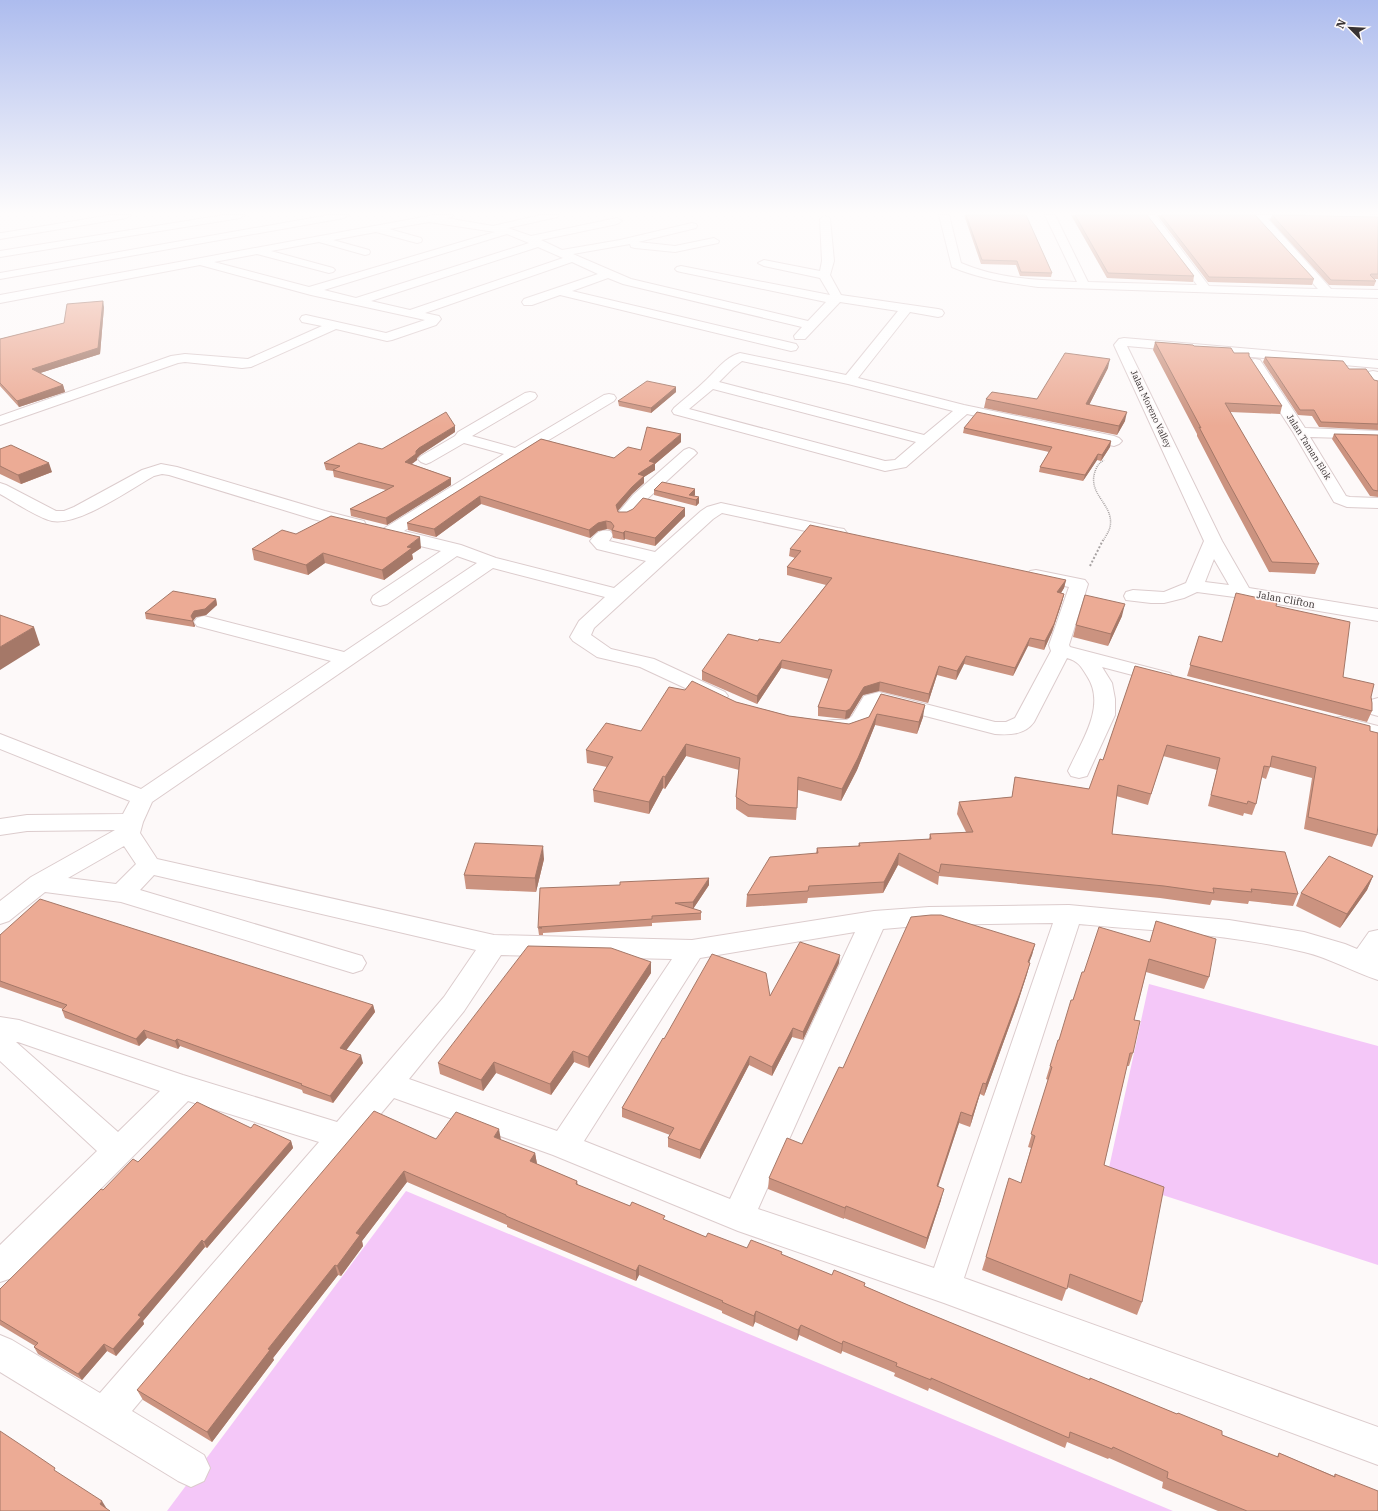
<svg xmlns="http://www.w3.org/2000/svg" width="1378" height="1511" font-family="'IBM Plex Serif',serif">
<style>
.water{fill:#f4c7f8}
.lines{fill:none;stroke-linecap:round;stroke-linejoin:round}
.minor-casing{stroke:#dccccd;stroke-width:2}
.path-far1{stroke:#a7a2a2;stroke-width:1.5;stroke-dasharray:1 1;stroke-linecap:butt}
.path{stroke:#a7a2a2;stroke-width:2;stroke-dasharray:2 2;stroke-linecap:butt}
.minor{fill:#fff;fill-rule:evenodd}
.wall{fill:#cb9380}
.shaded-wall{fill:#a57868}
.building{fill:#ecab95;stroke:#a57868}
.labels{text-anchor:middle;stroke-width:3.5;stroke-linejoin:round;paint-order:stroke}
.far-street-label{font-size:9px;fill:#393333;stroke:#fdf9f9}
.street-label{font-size:10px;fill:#393333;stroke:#fdf9f9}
</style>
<rect width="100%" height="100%" fill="#fdf9f9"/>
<path class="water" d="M1149,984l229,62v219l-271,-88z
M406,1191l767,320h-1006z"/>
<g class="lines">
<g class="minor-casing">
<path id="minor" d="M111,215h20l-5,3 -126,21v-6h2z
M224,215h21l-5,3 -240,39v-6z
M329,215h20l-5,3 -344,61v-6z
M434,215h19l-1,2 -6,1 47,8 48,-11h17l-1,2 -49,11 23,8 86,-18 5,3 -5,3 -76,16 21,10 58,-10 72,-17 4,1 1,2 -1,2 -58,14 37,4 39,-8 5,3 -1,2 -43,9 -40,-4 -4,-1 -1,-3 -57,10 58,25 177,42 18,-19 -145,-30 -4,-1 -2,-2 2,-2 4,-1 149,29 -10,-17 -56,-12 -6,-3 6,-3 56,11 2,-10 -2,-42 5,-3 4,1 1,2 4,42 -4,14 11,20 97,14 4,1 2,3 -2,3 -4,1 -28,-5 -52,66 106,27 150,31 5,2 3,3 -3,3 -5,2 -147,-32 -61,53 -21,4 -211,-57 -2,-3 2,-3c10,-9 22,-18 31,-27 11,-10 20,-24 35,-28l106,22 52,-64 -58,-9 -35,37h-10l-1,-3 8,-9 -179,-43 -15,-6 -36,13 224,53 2,3 -2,3 -5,1 -231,-56 -28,10h-8l-2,-3 2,-3 74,-25 -26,-12 -147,51 14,3 2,3 -5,6 -44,15 -5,1 -51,-12 -85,38 -9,1 -57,-6 -7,1 -178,62v-9l171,-60 14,-2 63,5 74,-33 -20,-4 -2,-3 2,-3 4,-1 80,18 39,-13 -114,-25 -111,-30 -200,38v-8zM429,222l66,10 -186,55 -95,-25 43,-8 72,19 4,-1 2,-2 -2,-2 -62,-17 48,-9 46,13 4,-1 1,-2 -1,-2 -36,-10 43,-8 41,11 4,-1 1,-2 -1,-2 -32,-9zM507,234l22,9 -173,55 -32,-8zM538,247l25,11 -153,52 -39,-9zM742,361l106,23 105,27 -29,24 -205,-53 14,-14zM713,389l203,53 -21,18 -10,1 -196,-52z
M939,215h10l12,48c37,16 76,17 116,19l-32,-67h10l33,67 109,3 -52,-70h10l54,71 109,3 -63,-71 -9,-1 -1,-2h60v3l-4,1 -34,-1 64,71 47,1v8l-340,-11c-29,-4 -58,-8 -86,-20z
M1371,215h7v5l-4,-1z
M1124,338l254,22v8l-251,-22 95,195 27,47 129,21v12l-136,-23 -45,-6 -13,6 -20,5h-13l-25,-3 -2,-4 2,-4 7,-2 31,2 22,-9 18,-42 -90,-196 5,-6zM1214,559l15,26 -24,-3z
M1255,359l5,1 45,68 73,3v8l-68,-2 36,59 4,1 28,1v10l-31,-1 -13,-5 -41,-70 -45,-69 2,-3z
M1373,371l5,1v13l-5,-1 -7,-9 2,-3z
M530,392l5,1 2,3 -2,3 -63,37 43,12 89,-53 5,-1 5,1 2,3 -2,3 -92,55 -118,75 57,14 35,13 118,30 32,-27 -49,-12 -7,-8c6,-8 10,-12 20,-10l3,4 -4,6 46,11 46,-41 6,-4 14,-4 117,25 6,1 3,4 -3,4 -6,1 -116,-25 -9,6 -119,109 -3,7 20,14 43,10 71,33 3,4 -3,4 -7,2 -7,-2 -71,-33 -43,-10 -24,-16 -3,-4 9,-16 26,-24 -112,-29 -341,234 -9,20 -3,11 17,26 337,76 198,5 182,-29 55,-4 140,-2 160,15 75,12 41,12 12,5 12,-17 9,-2v50c-25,-8 -48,-22 -74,-28 -73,-18 -150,-21 -225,-28l-115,354 414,149v38l-434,-162 -206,-72 -185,-76 -159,-57 -262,313 72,44 6,13 -6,13 -13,6 -13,-6 -178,-109v-37l12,5 88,53 219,-251 -131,-41 -176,177 -12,4v-37l97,-94 -97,-90v-44l19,3 164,55 154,47 107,-125 32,-47 -322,-75 -14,15 222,66 4,7 -4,7 -9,3 -232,-71 -76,-10 -36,29 -9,3v-23l31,-24 84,-47 -88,1 -27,4v-16l27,-4 96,-1 7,-13 -130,-52v-15l141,55 190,-128 -134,-35 -3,-4 3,-4 7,-2 140,36 133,-89 -20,-7 -70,48 -7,2 -7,-2 -2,-4 2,-4 68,-45 -58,-14 -3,-4 3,-4 121,-75 -40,-11 -33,19 -5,2 -5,-2 -3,-3 3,-3 34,-20 3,-4 67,-39zM124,846l12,18 -20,20 -48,-6zM1053,923l-119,345 -176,-59 125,-280 46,-4zM855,932l-125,267 -146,-58 116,-183zM501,955l171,4 -115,172 -148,-52 55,-68zM16,1042h2l142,49 -42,41z
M689,448l5,2 3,3 -3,3 -49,45 -14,17 -6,1 -6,-1 -2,-4 16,-19 51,-45z
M161,464l16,3 148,44 39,10 2,4 -2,4 -6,1 -6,-1 -39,-10 -144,-44 -7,-1 -8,2c-25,14 -75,50 -102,45 -14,-3 -39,-20 -52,-27v-11l6,2 50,26h8l10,-4 68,-37z
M1036,570l49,10 3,4 -19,61 1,2 100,26 3,4 -3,4 -7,2 -61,-16 10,16 3,16v16l-28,61 -8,2 -8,-2 -3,-5c13,-29 39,-65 19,-95 -6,-10 -9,-15 -20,-18l-33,64c-9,13 -25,13 -39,12l-116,-30c-14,26 -22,34 -53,27l-3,-5 3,-5 8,-1h13l5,-4 12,-20 15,-4 116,30h11l9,-4 36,-67 -2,-6 20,-58 -39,-8 -3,-4 3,-4z
M1378,698v18l-7,-2c-4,-5 -4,-9 0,-14z
M1342,717l36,9v13l-44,-11 -3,-5 3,-5z"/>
</g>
<path class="path-far1" d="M1103,541c2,-4 6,-9 7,-14 5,-23 -25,-33 -14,-58 2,-5 4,-6 8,-9"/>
<path class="path" d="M1090,566l13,-26"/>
<use href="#minor" class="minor"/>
</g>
<path class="wall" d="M964,215h62l26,58 -1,4 -31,-1 -4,-11 -35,-1z
M1071,215h76l47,61 -1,6 -86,-4z
M1157,215h98l59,64 -2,6 -104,-3z
M1272,215l106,2v62h-4l2,2 -2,5 -45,-1 -59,-65z
M104,307l-4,47 -60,19 23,12 2,7 -46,15 -19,-21v-47l64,-16z
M1155,342l39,4 55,10 33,50 -2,8 -50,-2 89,152 -4,10 -46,-2 -44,-82 -28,-54v-2l-44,-84z
M1265,357l84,12 25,11 4,1v49l-59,-3 -7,-11 -14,-1 -35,-53z
M1108,368l-19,37 36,16 -8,14 -133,-27 2,-9h51z
M676,387v5l-25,21 -32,-7 -1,-5z
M964,428l147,13 -1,6 -9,14 -4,-1 -14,21 -44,-9 1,-5 9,-15 -86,-19z
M455,432l-35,23 -3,3v2l-5,4 39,14v7l-64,40 -36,-9 -1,-7 36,-19 -52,-13 -1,-6 -7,-1 -2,-7 58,-14z
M1334,434l44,1v62l-8,-1 -38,-57z
M541,439l73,19 27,-8 40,-8 -26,22v6l-11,7v6l-12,11 -14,17v1h9l58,-4v8l-30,30 -30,-7 -1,1 -11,-2 -1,-6 -1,-2 -4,-1 -9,2 -8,7 -109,-34 -45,33 -28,-7 -1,-7z
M0,449l52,23 -31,12 -21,-10z
M695,489v6l-1,1 5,1v6l-3,3 -42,-11v-5z
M296,534l125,14 -9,6 1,5 -29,21 -59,-17 -17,12 -54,-15 -2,-11z
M790,549l276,31 -2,8 -3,5 3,1 -2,8 -10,30 -8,18 -16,-4 -15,30 -49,-12 -8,16 -19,-5 -9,28 -49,-12 -16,4 -14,23 -4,1 -27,-3v-9l11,-28 -48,-11 -24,36 -55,-24v-9l56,-30 22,2 46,-58 -39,-10v-8l8,-9 -6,-2z
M216,599l1,6 -11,10 -10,2 -3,4 2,5 -1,1 -48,-8 -1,-6z
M1276,606l67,71 28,20 1,14 -5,11 -180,-46 12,-40 23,6z
M1122,616l-14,30 -35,-9 3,-12z
M1135,666l235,65 7,104 -5,12 -68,-18 8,-51 -42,-11 -4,12 -5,-2 -5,27 -4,11 -8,-2 -1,3 -35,-10 9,-36 -54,-14 -15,49 -32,-9 -4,38 186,60 -5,12 -44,-5 -1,3 -36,-4 -2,5 -50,-7 -221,-22 -1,9 -40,-20 -15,28 -75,5 -1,5 -61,4 1,-12 69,-42 1,-5 41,-2 1,-3 70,-4 1,-5 36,-2 -9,-18 2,-12 53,-5 3,-20 74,12 14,-29z
M881,694l42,23 -6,17 -42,-9 -18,45 -16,31 -43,-11 -2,30 -48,-3 -12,-8v-12l3,-27 -53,-14 -21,33 -2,-1 -14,26 -55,-12 -1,-12 14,-23 -20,-4 -1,-13 55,-19 95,-29 53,14 60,8 20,-7z
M544,859l-8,33 -70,-3 -2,-14z
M1373,876l-6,14 -27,38 -44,-22 5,-13z
M620,885h89l-16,24 8,2v9l-49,3v3l-109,7v2h-4l-1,-7z
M1156,921l53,56 -5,12 -58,-17 -12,48 -1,33 -4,13h-2l-23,99 38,137 -5,13 -70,-28 -5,14 -80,-31 4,-13 35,-74 10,-35 -3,-1 20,-67 -2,-1 4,-13 23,-66 11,-28 66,-30z
M0,935l373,70 2,7 -29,38 17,13 -30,40 -30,-10 -1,-3 -122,-44 -2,3 -31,-11 -8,8 -74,-28 -3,-8 1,-1 -63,-22z
M1035,944l-3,11 -3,7 -2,12 -10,31 -33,91 -4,-2 -10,33 -11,-4 -21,64 3,13 -16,49 -81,-31v1l-76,-30 1,-11 33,-34 41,-76z
M651,962v11l-62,95 -15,-6 -23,33 -55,-22 -13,18 -43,-17 -2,-11z
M839,963l-36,77 -11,-3 -20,39 -23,-11 -49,94 -32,-12v-9l2,-3 -48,-18v-9l42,-69 106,-43z
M251,1128l40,13 2,7 -86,100 -2,-1 -24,29 -38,45 1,3 -28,32 -9,-5 -25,29 -44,-26 -4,-7 1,-1 -35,-21v-36l103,-99 35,-28z
M436,1139l65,1 34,13 2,11 40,17 1,4 87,35 41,17 41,11 34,7 51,20 32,11 44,19 181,75 1,-2 87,36 1,-1 44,22 55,22 2,-4 55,23 1,-2 43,37h-160l-56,-23 1,-6 -54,-24 -1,1 -41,-17 -2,6 -136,-60 -1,3 -34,-15 1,-3 -53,-22 -1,3 -42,-19 -2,6 -42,-19 -2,5 -31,-14v-2l-83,-36 -3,6 -129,-54v-2l-100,-43 -45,59 1,5 -22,30 -3,-1 -65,83 1,2 -62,82 -69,-42 -6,-10z"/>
<path class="shaded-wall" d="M103,301l1,6 -4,47 -66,21 -2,-6z
M1110,359l-2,9 -23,45 1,-9z
M63,385l2,7 -46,15 -2,-6z
M676,387v5l-25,21v-5z
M1127,412l-2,9 -8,14 2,-9z
M455,426v6l-35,23 -3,3v2l-11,8 -1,-6 14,-14z
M681,434v8l-26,22v6l-11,7v6l-12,11 -16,19v-8l22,-31 11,-13z
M1111,441l-1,6 -9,14 1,-6z
M1098,454l-1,6 -14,21 2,-6z
M49,463l3,9 -31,12 -3,-9z
M451,478v7l-64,40 -1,-7z
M695,489v6l-4,4 -2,-4z
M480,496l1,8 -45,33 -2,-8z
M699,497v6l-3,3v-6z
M685,508v8l-30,30v-8z
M606,521l1,8 -9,2 -8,7 -1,-8 9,-7z
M625,531v8l-1,1 -1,-7z
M420,537l1,11 -9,6 1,5 -29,21 -2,-10 25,-23z
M323,553l2,10 -17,12 -2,-10z
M1066,580l-2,8 -8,13 1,-9z
M1064,594l-2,8 -10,30 -8,18 1,-9z
M216,599l1,6 -11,10 -10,2 -3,4 2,5 -1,1 -3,-11 3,-5z
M1125,604l-3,12 -14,30 3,-12z
M34,627l6,18 -40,25v-23z
M1030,638l-2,8 -15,30 2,-8z
M966,656l-2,8 -8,16 1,-9z
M782,660l-1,8 -24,36v-8z
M939,666l-2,9 -9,28 1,-9z
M880,682l-1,9 -16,4 -14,23 -4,1 1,-8 18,-24z
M925,705l-2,12 -6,17 2,-12z
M877,714l-2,11 -18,45 -16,31 1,-12z
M686,744v12l-21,33v-12z
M663,776v12l-14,26v-12z
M543,846l1,13 -8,33 -1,-14z
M899,853l-1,12 -15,28 1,-11z
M1373,876l-6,14 -27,38 7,-14z
M709,878v7l-16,24v-7z
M1035,944l-3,11 -7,19 3,-12z
M840,955l-1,8 -36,77v-8z
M651,962v11l-62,95 -1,-11z
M1030,963l-3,11 -10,31 -33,91 2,-12z
M373,1005l2,7 -33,44 -2,-8z
M793,1028l-1,9 -20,39v-9z
M144,1030l3,8 -8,8 -3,-7z
M177,1039l3,7 -2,3 -3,-8z
M573,1051l1,11 -23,33 -1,-11z
M361,1055l2,8 -30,40 -3,-7z
M750,1056l-1,9 -49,94v-9z
M494,1062l2,11 -13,18 -2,-11z
M983,1083l-3,11 -10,33 2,-11z
M961,1112l-2,11 -25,75 3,-12z
M499,1129l2,11 -7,-3z
M291,1141l2,7 -86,100 -3,-6z
M535,1153l2,11 -7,-3z
M404,1171l3,11 -45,59 1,5 -22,30 -4,-10 19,-33z
M944,1189l-3,11 -16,49 2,-11z
M846,1206l-2,12v1l1,-11z
M202,1240l3,7 -62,74 1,3 -28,32 -3,-7 25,-34z
M335,1265l3,10 -65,83 1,2 -62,82 -5,-10 61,-83z
M639,1265v10l-3,6v-10z
M756,1311l-1,11 -2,5 1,-11z
M801,1325l-2,10 -2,6 1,-11z
M843,1341l-1,10 -1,3 1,-10z
M104,1344l3,7 -25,29 -4,-6z
M102,1501l5,8 -2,2 -5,-7z"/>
<path class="building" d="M966,215h60l26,58 -31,-1 -4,-11 -35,-1z
M1075,215h72l47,61 -86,-3z
M1161,215h94l59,64 -105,-2z
M1272,215l106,2v57h-7l-1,1 6,6 -45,-1z
M103,301l-5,47 -66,21 31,16 -46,16 -17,-18v-44l64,-16 3,-19z
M1155,342l38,3 1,1 37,2 3,5h15v3l33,50 -57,-3 94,161 -47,-2 -45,-82 -28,-53 2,1z
M1065,353l45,6 -24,45 41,8 -8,14 -133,-27 6,-7 45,7z
M1265,357l78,4 6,8h17l8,11 4,1v43l-57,-2 -7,-12h-14z
M647,381l29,6 -25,21 -33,-7z
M446,412l9,14 -36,22 -3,3v3l-11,8 46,16 -65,40 -36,-9 44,-23 -61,-16 7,-4 -16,-3 35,-20 23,6z
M977,412l134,29 -9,14 -4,-1 -13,21 -45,-8 12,-20 -88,-19z
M647,427l34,7 -32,27 6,2 -17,11 6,2 -12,11 -16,18 2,7h9l6,-3 10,-11 42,10 -30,30 -30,-7 -2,2 -11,-3 2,-4 -3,-4 -5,-1 -8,2 -9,7 -109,-34 -46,33 -27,-6 134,-84 73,19 14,-11 13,3z
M1334,434l44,1v56l-5,-1z
M11,445l38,18 -31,12 -18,-9v-17z
M662,482l33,7 -6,6 10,2 -3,3 -42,-10z
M331,516l89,21 -13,10 5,1 -30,22 -59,-17 -17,12 -54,-16 30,-19 14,4z
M810,525l256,55 -9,12 7,2 -10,30 -9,17 -15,-3 -15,30 -49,-12 -9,15 -18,-5 -10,28 -49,-12 -16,5 -14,22 -4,2 -28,-4 14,-37 -50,-10 -25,36 -55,-25 26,-37 30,7 1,-2 21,4 52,-65 -45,-11 14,-16 -11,-2z
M173,591l43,8 -11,10 -11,2 -3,5 2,4 -1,1 -47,-8z
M1236,593l41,9 -1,4 74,16 -7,55 31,7 -3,13 1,6v8l-182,-46 9,-29 23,6z
M1085,595l40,9 -14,30 -35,-9z
M0,615l34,12 -34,20z
M1135,666l235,60v5l8,2v92l-1,10 -69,-18 8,-50 -44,-11 -2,11 -6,-1 -8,38 -8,-3 -1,3 -36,-9 9,-37 -53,-13 -16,49 -33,-9 -6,49 173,18 13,42 -47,-5 1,3 -39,-4 1,5 -50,-7 -223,-22 -2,9 -40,-20 -15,29 -75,4 -1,5 -61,4 23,-38 48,-4 -1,-5 43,-2 -1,-3 72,-4 -1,-5 43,-2 -14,-30 53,-5 3,-20 74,12 11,-30 3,1z
M692,681l44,21 53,14 60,8 20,-7 12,-23 44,11 -6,17 -42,-8 -19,44 -16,31 -44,-12 -1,31 -48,-3 -13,-8 4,-39 -54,-14 -21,33 -2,-1 -14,26 -56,-12 20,-33 -27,-7 20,-27 35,8 28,-44 16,3z
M475,843l68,3 -8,32 -71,-3z
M1329,856l44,20 -26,38 -46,-21z
M709,878l-16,24 -18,1 26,8v2l-49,3v3l-113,8 3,1h-4l2,-40 80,-3v-3z
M40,899l333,106 -33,43 21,7 -31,41 -29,-11 1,-1 -125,-45 -2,2 -31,-11 -8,9 -74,-29 5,-5 -67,-24v-46z
M931,915h10l94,29 -7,18 2,1 -10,30 -34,91 -3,-1 -11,33 -11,-4 -24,74 7,3 -17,49 -81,-32 -1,2 -76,-30 18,-40 15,6 37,-77 4,1 68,-151z
M1156,921l60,18 -7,38 -60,-18 -15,61 6,1 -7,32h-3l-26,112 60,22 -22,115 -72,-28 -3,15 -81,-32 23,-79 12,5 14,-47 -4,-2 21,-67 -2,-1 8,-26h1l12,-40h2l9,-28h2l15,-45 51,15z
M800,942l40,13 -37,77 -10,-4 -21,39 -22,-11 -50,94 -32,-12 6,-10 -52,-20 41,-70 1,1 48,-85 54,19 4,23z
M528,946l83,2 40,14 -63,95 -15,-6 -23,33 -56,-22 -13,18 -43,-17z
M197,1102l54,26 3,-4 37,17 -87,101 -2,-2 -24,29 -40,46 3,2 -28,32 -9,-5 -26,30 -44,-27 4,-4 -38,-23v-31l101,-100 2,1 30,-31 5,3z
M374,1111l62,28 20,-27 43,17 -5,8 41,16 -5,8 47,20 -1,3 54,22 2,-4 33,14 -2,3 43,18 2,-4 39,15 4,-8 31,12 -1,2 51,21 2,-5 31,13 -1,3 44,19 182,75v-2l87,36 1,-1 44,18v4l56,22 1,-4 56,24v-3l43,17v20h-131l-80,-33 1,-6 -55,-25 -1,2 -42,-17 -1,6 -138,-60v2l-35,-14 1,-3 -54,-22 -1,3 -41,-19 -3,5 -42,-19 -2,5 -32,-14 1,-1 -84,-36 -3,6 -130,-55v-1l-102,-44 -48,62 4,2 -23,31 -2,-1 -67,84 2,1 -63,82 -70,-42z
M0,1431l30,20 25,17 -1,2 48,31 -2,3 10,7h-110z"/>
<linearGradient id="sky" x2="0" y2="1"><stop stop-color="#adbcee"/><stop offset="0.5" stop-color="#fefcfc"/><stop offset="1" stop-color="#fefcfc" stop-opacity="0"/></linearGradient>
<rect width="1378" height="426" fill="url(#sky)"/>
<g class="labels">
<g class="far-street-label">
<text transform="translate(1151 409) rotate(65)" y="3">Jalan Moreno Valley</text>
<text transform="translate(1309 447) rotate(58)" y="3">Jalan Taman Elok</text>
</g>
<g class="street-label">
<text transform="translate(1286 599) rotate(10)" y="4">Jalan Clifton</text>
</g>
</g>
<g transform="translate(1350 28) rotate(294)" stroke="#fdf9f9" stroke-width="3" paint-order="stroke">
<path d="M0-3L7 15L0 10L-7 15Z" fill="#393333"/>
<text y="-6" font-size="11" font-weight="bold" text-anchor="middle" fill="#393333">N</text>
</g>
</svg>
